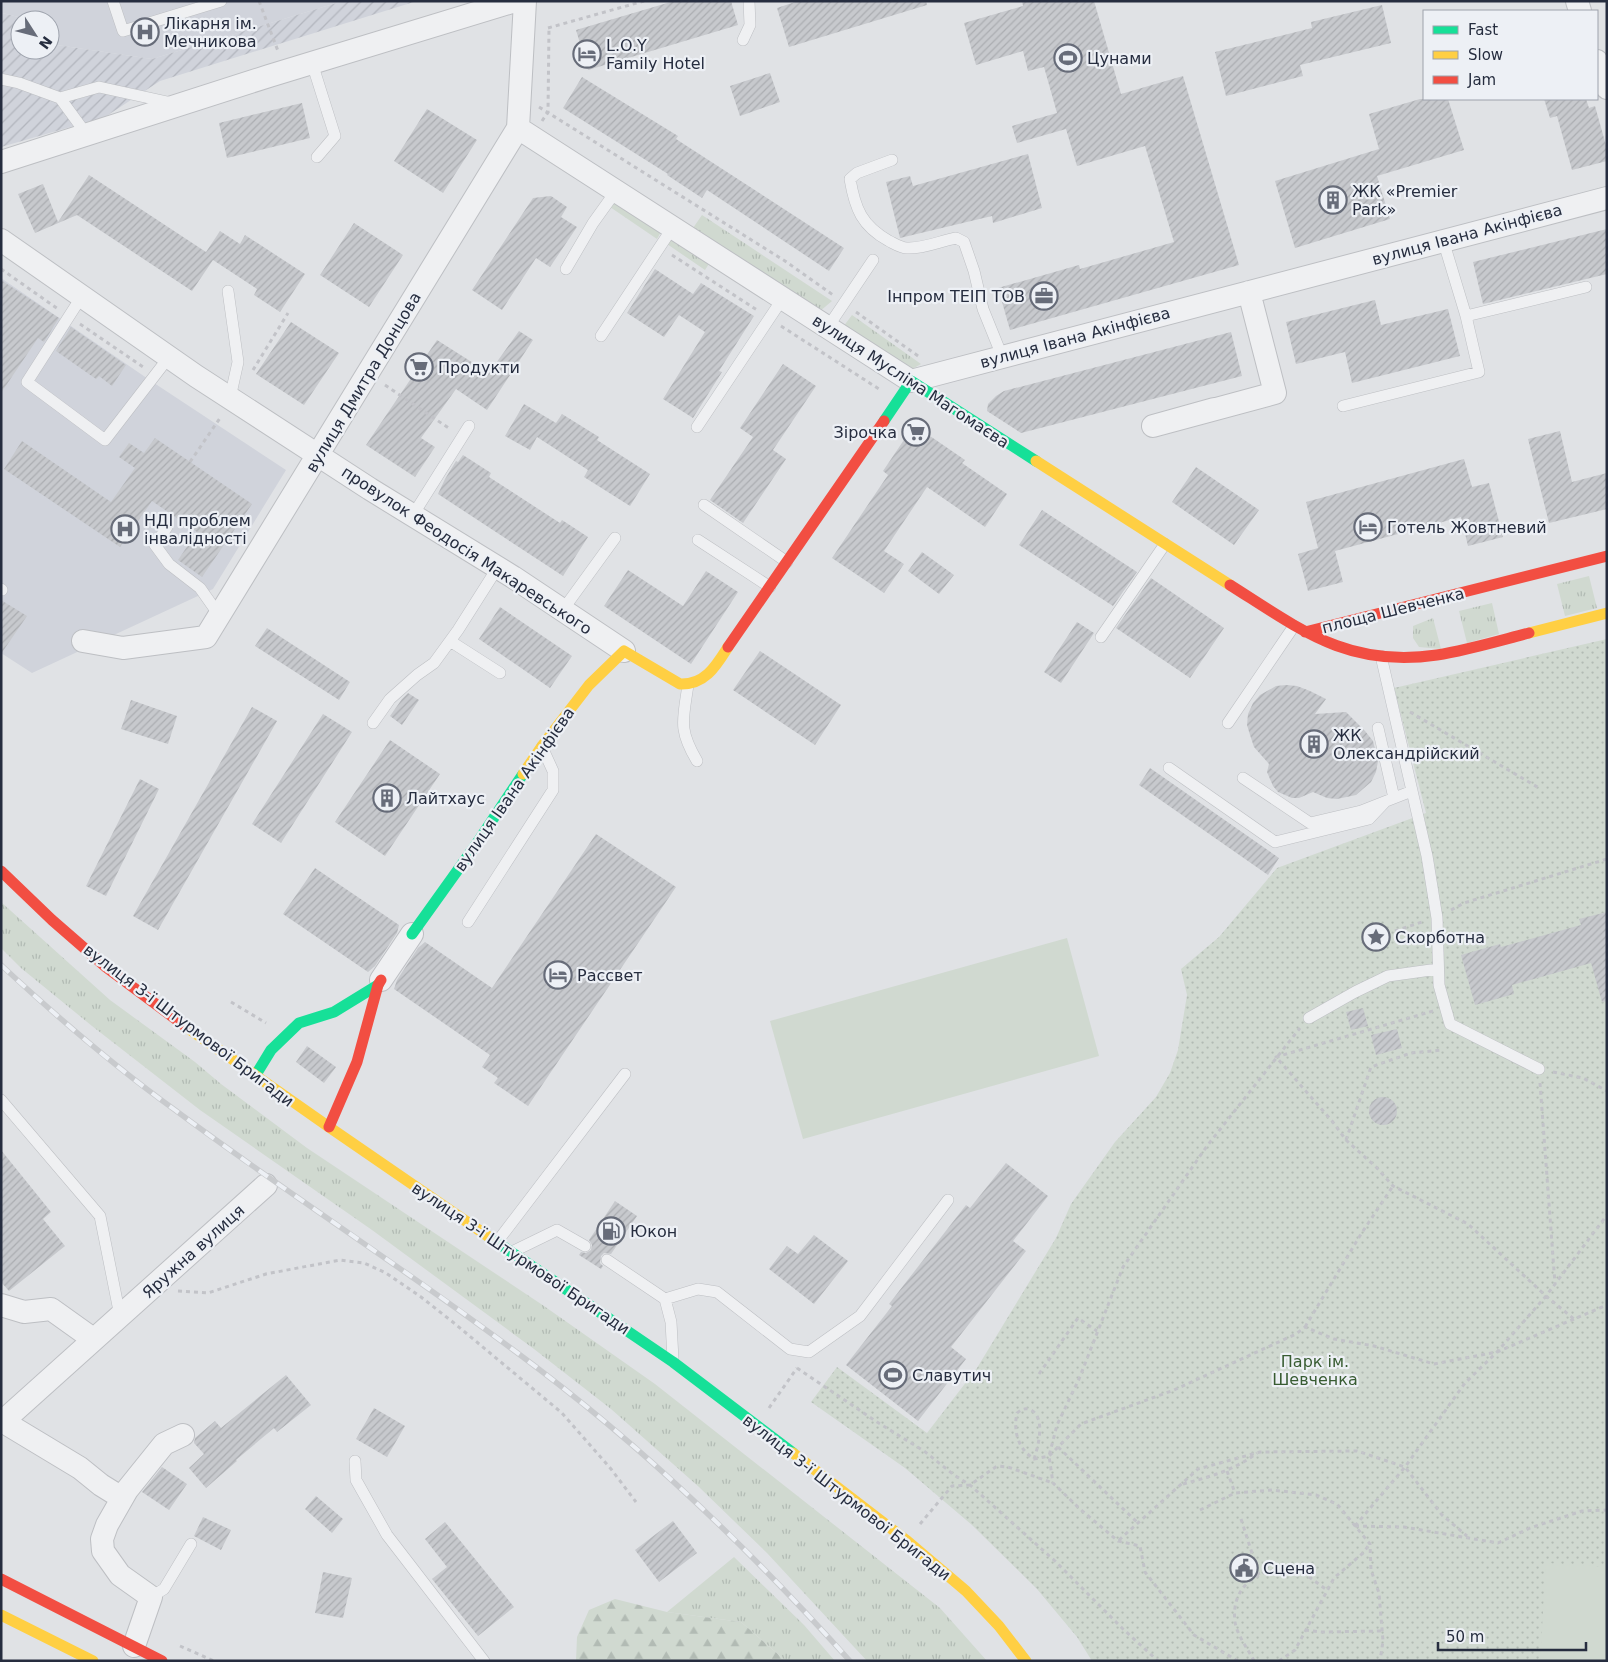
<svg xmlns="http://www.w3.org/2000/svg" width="1608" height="1662" font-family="'DejaVu Sans',sans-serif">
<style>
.built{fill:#d0d3db}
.industrial{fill:url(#industrial-furrows)}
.grass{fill:url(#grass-tufts)}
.forest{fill:url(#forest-firs)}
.park{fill:url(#park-dots)}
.garden{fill:#d0d9d0}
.building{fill:url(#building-hatch)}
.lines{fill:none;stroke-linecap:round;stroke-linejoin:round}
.lane-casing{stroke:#bdbfc3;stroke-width:12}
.street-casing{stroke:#bdbfc3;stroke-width:24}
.path{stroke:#c2c3c8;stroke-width:3;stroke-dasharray:4 4;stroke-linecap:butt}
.lane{stroke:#eff0f2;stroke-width:11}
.street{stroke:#eff0f2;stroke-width:22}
.fast{stroke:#16e098;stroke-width:11}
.slow{stroke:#ffcf43;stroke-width:11}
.jam{stroke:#f24e42;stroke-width:11}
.rail-casing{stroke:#c8cacd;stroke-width:5.5}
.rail{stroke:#edf0f5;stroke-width:4;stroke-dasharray:11;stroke-linecap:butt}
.labels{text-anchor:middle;stroke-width:4.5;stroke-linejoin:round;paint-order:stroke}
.poi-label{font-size:16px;fill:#262d3f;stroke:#edf0f5;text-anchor:start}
.street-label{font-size:16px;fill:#262d3f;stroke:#edf0f5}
.park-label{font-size:16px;fill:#385c32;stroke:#edf0f5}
</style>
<defs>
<pattern id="industrial-furrows" width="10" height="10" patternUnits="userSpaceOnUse" patternTransform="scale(1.25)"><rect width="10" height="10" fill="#d0d3db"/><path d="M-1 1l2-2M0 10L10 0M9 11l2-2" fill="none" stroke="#b2b5bd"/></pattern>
<pattern id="grass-tufts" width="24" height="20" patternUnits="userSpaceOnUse" patternTransform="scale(1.25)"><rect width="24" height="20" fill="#d0d9d0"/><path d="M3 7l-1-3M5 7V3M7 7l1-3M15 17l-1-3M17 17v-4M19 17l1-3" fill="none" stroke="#b2bbb4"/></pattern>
<pattern id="forest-firs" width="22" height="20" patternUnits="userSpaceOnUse" patternTransform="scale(1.25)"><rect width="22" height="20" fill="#d0d9d0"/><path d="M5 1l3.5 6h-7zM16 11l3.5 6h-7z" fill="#b2bbb4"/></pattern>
<pattern id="park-dots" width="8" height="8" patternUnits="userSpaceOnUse" patternTransform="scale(1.25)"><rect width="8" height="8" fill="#d0d9d0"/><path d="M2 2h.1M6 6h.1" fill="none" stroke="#b2bbb4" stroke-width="1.8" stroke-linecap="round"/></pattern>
<pattern id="building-hatch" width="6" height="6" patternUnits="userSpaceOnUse" patternTransform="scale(1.25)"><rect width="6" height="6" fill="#c7c9cd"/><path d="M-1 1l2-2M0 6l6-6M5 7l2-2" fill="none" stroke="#abadb1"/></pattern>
</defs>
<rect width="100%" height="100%" fill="#e0e2e5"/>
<path class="built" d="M1,1h342l-191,58 -102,-15v-24h-19l-29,-7z
M1,278l150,103 135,89 -73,119 -181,84 -31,-20z"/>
<path class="industrial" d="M343,1h74l-257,80 -55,36 -104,30v-145l1,11 29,7h-11v30h30v-6l102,15z"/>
<path class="grass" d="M617,197l46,31 -6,11 -47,-32z
M702,215l130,86 -13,11 -126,-84z
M674,234l38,25 -7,11 -38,-26z
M852,315l69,49 -14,8 -64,-45z
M1589,576l8,32 -32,8 -8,-32z
M1492,603l7,31 -32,9 -8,-32z
M1433,618l8,31 -22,-2 -6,-9v-12z
M1,902l109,98 85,62 26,22 86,64 237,158 111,78 285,224 47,53h-120l-100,-108 -68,-66 -88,-78 -77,-60 -162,-119 -172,-120 -108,-84 -71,-58 -20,-20z
M734,1557l70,68 31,36h-49l-45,-39 -74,-10z"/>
<path class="forest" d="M615,1599l52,13 74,10 45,39h-210l1,-24 12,-27z"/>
<path class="park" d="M1607,639v1022h-515l-15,-24 -40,-48 -65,-64 -67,-57 -94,-66 26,-35 90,66 50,-65 79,-130 15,-34 44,-62 41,-45 14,-24 8,-23 9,-55 -6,-26 38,-32 58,-69 149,-55 -32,-125z"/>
<path class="garden" d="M1067,938l32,118 -296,83 -33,-118z
M1546,1563l61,4v94h-67z"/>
<path class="building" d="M674,1h57l7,24 -150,45 -12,-40z
M798,1h128l1,4 -138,42 -12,-39z
M1022,1h72l27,93 62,-18 56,189 -229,65 -12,-42 81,-23 1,4 94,-27 -29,-96 -68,20 -11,-37 -49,14 -5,-17 45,-13 -13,-46 -16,4 -5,-20 -47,14 -12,-42 59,-17z
M1382,5l9,38 -91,22 3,11 -77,20 -11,-44 97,-24 -1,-6z
M770,73l10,29 -40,14 -10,-30z
M582,77l96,59 -2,3 168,109 -15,23 -122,-81 -5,8 -35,-23 1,-1 -105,-66z
M1420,99h28l16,51 -87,26 13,43 -95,29 -20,-67 104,-32 -10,-35z
M1544,99h42l3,9 6,-2 12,43v12l-35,9 -15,-54 -7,2z
M302,103l8,35 -83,20 -8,-35z
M427,109l50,31 -34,53 -49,-32z
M1028,154l14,54 -49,15 -1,-7 -92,22 -14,-56 24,-6 3,10z
M89,175l117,77 14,-21 20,13 5,-9 60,39 -25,38 -26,-17 3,-6 -44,-29 -21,31 -115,-76 -42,18 -17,-39 25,-10 15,38z
M551,196l16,11 -6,10 16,10 -27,40 -14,-9 -34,52 -30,-20 61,-92z
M354,223l49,32 -34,52 -49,-32z
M1607,229v45l-124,30 -10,-42z
M655,269l38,25 8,-11 53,33 -35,55 3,1 -29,46 -30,-19 42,-67 -26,-17 -15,22 -37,-24z
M1,280l58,38 -15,24 -6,-4 -37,55z
M1375,300l6,25 67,-16 12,47 -108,27 -7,-31 -49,12 -10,-42z
M291,322l48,31 -35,52 -48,-31z
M71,327l55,38 -14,21 -13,-10 -3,3 -40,-28z
M519,331l14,9 -46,70 -31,-21 -35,49 14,9 -20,30 -49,-32 71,-105 52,33z
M1231,332l11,44 -221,57 -34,-22 1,-7 8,-8 8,-5z
M783,364l33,22 -43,64 13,9 -43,64 -33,-23 43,-63 -13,-9z
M524,404l32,19 6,-9 37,23 -2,3 53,34 -20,32 -46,-29 4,-7 -51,-33 -7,13 -25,-14z
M914,425l51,35 -3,3 45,31 -22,33 -58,-40 -43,64 20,13 -20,29 -52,-35 56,-83 -5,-4z
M1560,431l12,51 35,-9v36l-58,14 -21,-84z
M155,438l97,66 -50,73 -24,-17 19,-28 -45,-31 -32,46 -116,-78 18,-28 89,61 24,-34 -16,-11 10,-14 15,10z
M463,455l28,18 -2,4 71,46 2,-3 26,17 -25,39 -125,-82 7,-15 11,-18 2,1z
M1464,459l8,28 17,-4 14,54 -35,9 -7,-29 -126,34 8,31 -35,9 -10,-37 20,-6 -12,-46z
M1196,467l63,43 -25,35 -62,-43z
M1042,510l95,62 -24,34 -94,-61z
M922,552l32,23 -15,19 -31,-23z
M628,570l55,36 23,-35 32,21 -47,72 -87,-58z
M1151,578l73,50 -34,50 -74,-50z
M1,600l26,16 -26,38z
M500,607l72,49 -22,32 -71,-49z
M1077,622l17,11 -33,50 -17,-11z
M267,628l83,54 -11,18 -84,-54z
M760,651l81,54 -26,40 -82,-55z
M1286,685l11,1 13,5 16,8 -11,15 31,-2 19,19 8,10 5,20 -2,11 -5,10 -15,13 -19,4 -10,-1 -14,-6 -14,6h-7l-14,-6 -5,-6 -6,-14 2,-8 -15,-17 -4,-12 -3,-10 1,-11 5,-11 7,-8 16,-9z
M408,693l11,7 -17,25 -12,-9 12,-17z
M131,700l46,16 -9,28 -47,-15z
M252,707l25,14 -119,209 -25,-14z
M323,714l29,18 -71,111 -29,-19z
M390,740l50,34 -55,82 -50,-34z
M1150,768l129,90 -11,17 -129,-90z
M140,779l19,10 -53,107 -20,-10z
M596,834l80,53 -148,219 -34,-23 4,-5 -16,-11 8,-12 -96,-66 3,-9 21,-32 7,-6 67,46z
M315,868l84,57 -2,8 -22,33 -7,6 -85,-58z
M1607,912v89l-5,1 -11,-39 -79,22 2,9 -39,11 -14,-50 39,-11 1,3 80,-22 -2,-6z
M1363,1008l5,18 -17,4 -5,-18z
M1397,1029l5,19 -26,7 -5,-20z
M307,1046l29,21 -12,16 -28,-21z
M1369 1111a14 14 0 1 1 28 0a14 14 0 1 1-28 0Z
M1,1150l50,62 -8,7 22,27 -56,45 -8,-9z
M1006,1163l42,33 -35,45 13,10 -75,96 15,12 -48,62 -72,-56 46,-59 -3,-2 77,-99 4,3z
M615,1201l22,15 -26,38 -7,-1 -3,3 -1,7 3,3 -2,3 -22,-14 2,-3 5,1 5,-3 1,-5 -3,-5z
M814,1235l34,26 -34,43 -45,-35 18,-23 11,8z
M286,1375l25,30 -34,27 -3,-4 -38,32 1,1 -31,27 -17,-20 15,-14 -10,-11 1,-5 20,-17 6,7z
M374,1408l31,18 -18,31 -31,-18z
M162,1467l25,17 -18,26 -27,-18z
M316,1496l27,23 -11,14 -27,-24z
M203,1517l28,13 -10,20 -27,-14z
M673,1521l24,32 -38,29 -24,-32z
M445,1522l69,85 -36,29 -46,-57 15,-12 -22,-28z
M323,1572l29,6 -9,40 -28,-5z"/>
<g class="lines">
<g class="lane-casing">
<path id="lane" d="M113,1l10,30 98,-30
M743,40l7,-15 -1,-24
M312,63l23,73 -18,21
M1,79l18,4 41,15 27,37
M60,98l39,-11 73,16
M892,160l-35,13 -7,6c5,30 12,47 39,62 6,3 12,7 18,7 16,1 33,-7 49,-10l8,4 10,29 9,38 19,47
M1443,240l23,76 120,-29
M566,269l27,-46 23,-32
M228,291l10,71 -8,36
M82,296l-55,86 78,58 64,-83
M828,327l45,-67
M601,336l72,-109
M1343,406l136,-34 -13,-56
M697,427l86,-129
M704,505l83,57
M413,515l56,-89
M167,527l-12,18 14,19 31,24 19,27
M698,540l72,47
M1,589l1,1
M562,611l53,-73
M1101,637l64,-93
M450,641l50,32
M1381,656l46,200 10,62 2,67 11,39 89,45
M688,685c-5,35 -10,44 9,76
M373,723l17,-24 27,-24 17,-12 24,-33 40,-63
M1228,723l66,-97
M1378,728l16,70
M1169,768l106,74 94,-23 16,-17
M1243,778l67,45 51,-12 51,-20
M468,922l85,-132v-19l-11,-24
M1309,1018l46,-26 33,-16 50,-7
M1,1100l99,116 20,100
M497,1242l128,-168
M514,1251l43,-21 28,16
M607,1260l58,39 6,23 2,37
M665,1299l33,-10 19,3 73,57 19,3 51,-36 88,-116
M355,1461l1,19 31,55 97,126
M151,1597l13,-8 27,-45"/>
</g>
<g class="street-casing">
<path id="street" d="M1577,1l3,10
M1597,61l10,27
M518,128l393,253 696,-183
M1,162l268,-86 246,-75
M1,240l195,136 174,113 143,88 111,74
M1214,409l-61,17 122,-33 -26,-101
M83,641l40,7 83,-11 312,-509 7,-127
M381,980l31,-46
M1,1305l23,7 27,-3 42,30
M2,1421l78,47 21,17 21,13
M1,1423l265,-238
M134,1646l17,-49 -31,-22 -17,-24 -1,-12 5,-14 20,-35 37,-46 19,-9"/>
</g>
<path class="path" d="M259,1l19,50
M548,28l96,-27
M539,107l246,154 48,34
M542,121l6,-9 1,-84
M672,255l85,55
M1,269l57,40
M856,312l65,46
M80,324l63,43
M781,326l98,63
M253,370l35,-57
M385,385l65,44
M190,462l30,-44
M1410,712l129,76
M1451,910l13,-7 143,-44
M1395,931l27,-9
M231,1002l35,21
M1433,1011l-157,46 56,64 14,19 31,28 16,18 75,38 78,72 28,23 33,-14
M1553,1072l30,6 24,13
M1540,1083l15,201
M1346,1140l25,-73 40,-14 32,-3
M178,1291l30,2 58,-19 74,-14 24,3 22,10 35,24 33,26 108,90 49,56 25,33
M1305,1327l56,-93 32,-48
M797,1368l80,54 47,29 30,24 16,10 85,76 68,68 35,32
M1039,1374l39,-56 19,13
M769,1408l28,-40
M1058,1447l80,76
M1034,1459c4,-12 12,-41 -3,-49 -6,-3 -10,0 -14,3 -4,18 1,36 17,46l15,-3 32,-32 93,-34 122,-56 9,-7 29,12 40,7 60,18 63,-12 77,-33
M1227,1471l8,22
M1183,1484c26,-7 52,-14 74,-31
M1200,1510l35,-17 37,-3 44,5 21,9 33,40 1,26 8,23 4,48 -3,20
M1241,1519l18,56
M920,1524l32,-38 18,-1 27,-19 11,1 45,16
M1355,1526l50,-59 60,-84 32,-31 49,-56 61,-81
M1355,1526l49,1 94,16 32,-15 52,-17 25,-1
M1119,1540l79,-71 62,-17 97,-1 48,16 37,48 25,21
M1305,1630l17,2 60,-1
M180,1646l34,15
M1238,1661l-44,-26 -49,-63 -5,-26 -22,-5 -38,-32 -27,-26 -4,-27 8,-31 22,-46 44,-112 84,-121 93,-118
M1254,1661c-6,-12 -17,-26 -19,-39 -5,-38 28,-58 62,-51 10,3 21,13 30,19
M1279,1661l16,-11 39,-72 29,-25 6,-8"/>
<use href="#lane" class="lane"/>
<use href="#street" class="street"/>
<path class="fast" d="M884,421l27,-40 125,80
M412,934l63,-88 48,-72
M255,1076l16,-26 28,-27 35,-11 44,-27
M489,1237l184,125 120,91"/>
<path class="slow" d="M1036,461l194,124
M1529,633l78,-20
M523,774l19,-28 47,-61 35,-34 56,33c25,1 36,-18 48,-37
M185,1026l144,101 160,110
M793,1453l113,87 60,51 33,35 27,35
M1,1615l92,46"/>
<path class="jam" d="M1230,585c71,45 118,83 207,70 31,-5 61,-14 92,-22
M1305,632l302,-76
M728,647l156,-226
M1,871l51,49 54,47 79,59
M329,1127l28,-65 21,-77 3,-5
M1,1579l161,82"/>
<g class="rail-casing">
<path id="rail" d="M1,965c56,52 113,101 174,145 120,89 246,169 365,260 113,86 215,185 310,291"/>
</g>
<use href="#rail" class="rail"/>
</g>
<defs>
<g id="hospital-ring" transform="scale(1.4375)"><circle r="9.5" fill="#edf0f5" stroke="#676c79" stroke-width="1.5"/><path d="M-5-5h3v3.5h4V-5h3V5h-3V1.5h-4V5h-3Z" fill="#676c79"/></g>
<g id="hotel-ring" transform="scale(1.4375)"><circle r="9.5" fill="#edf0f5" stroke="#676c79" stroke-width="1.5"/><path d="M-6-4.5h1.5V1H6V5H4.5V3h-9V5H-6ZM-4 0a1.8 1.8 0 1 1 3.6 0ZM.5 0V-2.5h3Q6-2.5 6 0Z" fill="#676c79"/></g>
<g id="stadium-ring" transform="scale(1.4375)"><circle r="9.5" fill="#edf0f5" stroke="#676c79" stroke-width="1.5"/><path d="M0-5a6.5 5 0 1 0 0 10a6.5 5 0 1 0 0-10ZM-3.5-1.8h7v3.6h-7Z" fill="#676c79"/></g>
<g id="building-ring" transform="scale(1.4375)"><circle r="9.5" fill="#edf0f5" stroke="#676c79" stroke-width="1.5"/><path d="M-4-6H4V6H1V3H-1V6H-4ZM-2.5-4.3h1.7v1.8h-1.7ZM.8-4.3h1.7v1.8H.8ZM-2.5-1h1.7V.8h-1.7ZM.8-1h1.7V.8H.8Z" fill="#676c79"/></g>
<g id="office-ring" transform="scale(1.4375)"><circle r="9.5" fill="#edf0f5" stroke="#676c79" stroke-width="1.5"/><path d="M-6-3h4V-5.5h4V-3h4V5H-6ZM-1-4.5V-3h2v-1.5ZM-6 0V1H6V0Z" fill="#676c79"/></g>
<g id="supermarket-ring" transform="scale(1.4375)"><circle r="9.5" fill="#edf0f5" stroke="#676c79" stroke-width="1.5"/><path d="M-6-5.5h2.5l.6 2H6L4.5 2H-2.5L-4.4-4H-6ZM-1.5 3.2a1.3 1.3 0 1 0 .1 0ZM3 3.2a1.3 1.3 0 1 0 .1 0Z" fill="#676c79"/></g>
<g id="sight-ring" transform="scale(1.4375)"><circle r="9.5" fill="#edf0f5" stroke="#676c79" stroke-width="1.5"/><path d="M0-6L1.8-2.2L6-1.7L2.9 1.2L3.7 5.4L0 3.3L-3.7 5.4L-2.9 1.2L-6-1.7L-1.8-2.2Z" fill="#676c79"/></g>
<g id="fuel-ring" transform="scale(1.4375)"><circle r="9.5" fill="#edf0f5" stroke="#676c79" stroke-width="1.5"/><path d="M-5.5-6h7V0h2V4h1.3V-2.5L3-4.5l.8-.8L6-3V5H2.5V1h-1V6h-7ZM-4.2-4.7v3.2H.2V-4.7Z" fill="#676c79"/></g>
<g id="civic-ring" transform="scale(1.4375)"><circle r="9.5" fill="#edf0f5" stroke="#676c79" stroke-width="1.5"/><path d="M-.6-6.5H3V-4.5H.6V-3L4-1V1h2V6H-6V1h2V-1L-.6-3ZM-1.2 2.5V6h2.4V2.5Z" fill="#676c79"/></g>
</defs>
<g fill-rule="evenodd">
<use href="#hospital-ring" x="145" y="32"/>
<use href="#hotel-ring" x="587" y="54"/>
<use href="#stadium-ring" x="1068" y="58"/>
<use href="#building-ring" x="1333" y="200"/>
<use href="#office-ring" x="1044" y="296"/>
<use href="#supermarket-ring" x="419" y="367"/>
<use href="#supermarket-ring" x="916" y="432"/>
<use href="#hotel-ring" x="1368" y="527"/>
<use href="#hospital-ring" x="125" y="529"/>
<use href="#building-ring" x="1314" y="744"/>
<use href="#building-ring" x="387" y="798"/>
<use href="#sight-ring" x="1376" y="937"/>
<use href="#hotel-ring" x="558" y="975"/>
<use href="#fuel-ring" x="611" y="1231"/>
<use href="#stadium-ring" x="893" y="1375"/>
<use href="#civic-ring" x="1244" y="1568"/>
</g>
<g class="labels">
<g class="poi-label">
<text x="164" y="29">Лікарня ім.<tspan x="164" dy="18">Мечникова</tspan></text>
<text x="606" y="51">L.O.Y<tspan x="606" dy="18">Family Hotel</tspan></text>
<text x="1087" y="64">Цунами</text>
<text x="1352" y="197">ЖК «Premier<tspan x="1352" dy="18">Park»</tspan></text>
<text x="1025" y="302" text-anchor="end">Інпром ТЕІП ТОВ</text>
<text x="438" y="373">Продукти</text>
<text x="897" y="438" text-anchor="end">Зірочка</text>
<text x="144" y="526">НДІ проблем<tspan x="144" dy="18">інвалідності</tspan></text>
<text x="1387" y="533">Готель Жовтневий</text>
<text x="1333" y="741">ЖК<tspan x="1333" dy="18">Олександрійский</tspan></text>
<text x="406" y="804">Лайтхаус</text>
<text x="1395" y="943">Скорботна</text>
<text x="577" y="981">Рассвет</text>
<text x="630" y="1237">Юкон</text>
<text x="912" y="1381">Славутич</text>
<text x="1263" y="1574">Сцена</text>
</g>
<g class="street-label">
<text transform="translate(1467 234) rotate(-15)" y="6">вулиця Івана Акінфієва</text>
<text transform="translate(1075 337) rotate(-15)" y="6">вулиця Івана Акінфієва</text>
<text transform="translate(911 381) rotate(33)" y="6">вулиця Мусліма Магомаєва</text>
<text transform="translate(363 382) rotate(-59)" y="6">вулиця Дмитра Донцова</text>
<text transform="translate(467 550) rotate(33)" y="6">провулок Феодосія Макаревського</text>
<text transform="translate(1393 610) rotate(-14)" y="6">площа Шевченка</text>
<text transform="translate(514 789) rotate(-55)" y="6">вулиця Івана Акінфієва</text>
<text transform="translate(189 1025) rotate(37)" y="6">вулиця 3-ї Штурмової Бригади</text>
<text transform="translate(193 1251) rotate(-42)" y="6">Яружна вулиця</text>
<text transform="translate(521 1258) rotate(34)" y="6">вулиця 3-ї Штурмової Бригади</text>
<text transform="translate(847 1497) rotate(38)" y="6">вулиця 3-ї Штурмової Бригади</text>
</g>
<g class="park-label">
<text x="1315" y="1367">Парк iм.<tspan x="1315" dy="18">Шевченка</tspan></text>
</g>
</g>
<rect width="1608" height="1662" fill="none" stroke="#262d3f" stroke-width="5"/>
<rect x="1423" y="10" width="175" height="90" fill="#edf0f5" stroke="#9da2ac"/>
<rect x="1433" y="26" width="25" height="8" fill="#16e098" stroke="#9da2ac"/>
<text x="1468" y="35" font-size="15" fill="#262d3f">Fast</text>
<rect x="1433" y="51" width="25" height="8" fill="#ffcf43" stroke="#9da2ac"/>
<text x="1468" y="60" font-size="15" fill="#262d3f">Slow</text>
<rect x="1433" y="76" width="25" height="8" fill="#f24e42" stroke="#9da2ac"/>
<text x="1468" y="85" font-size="15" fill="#262d3f">Jam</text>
<g transform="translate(35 35) rotate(126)"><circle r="24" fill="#edf0f5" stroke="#9da2ac"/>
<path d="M0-4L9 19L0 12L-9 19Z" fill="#676c79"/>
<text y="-8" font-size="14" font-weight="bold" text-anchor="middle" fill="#262d3f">N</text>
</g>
<path d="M1438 1642v8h148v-8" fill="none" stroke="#262d3f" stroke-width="2.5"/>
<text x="1446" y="1642" font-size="15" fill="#262d3f" stroke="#edf0f5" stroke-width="4" paint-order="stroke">50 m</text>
</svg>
